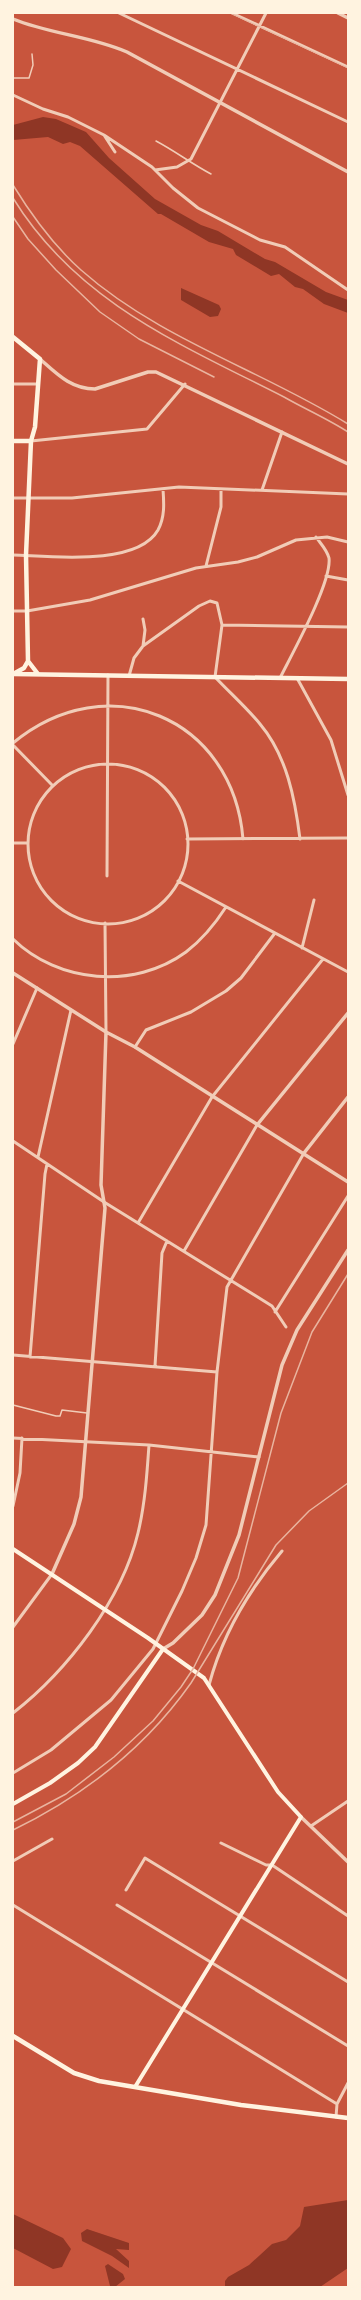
<svg xmlns="http://www.w3.org/2000/svg" width="361" height="2300" font-family="Ubuntu,sans-serif">
<style>
.water{fill:#8f3625}
.lines{fill:none;stroke-linecap:round;stroke-linejoin:round}
.service{stroke:#f1ccb7;stroke-width:1.5}
.minor{stroke:#f1ccb7;stroke-width:3}
.tertiary{stroke:#f1ccb7;stroke-width:3.5}
.secondary{stroke:#fff3e0;stroke-width:4}
.primary{stroke:#fff3e0;stroke-width:4.5}
.tram{stroke:#e9b49f;stroke-width:1}
.rail{stroke:#e9b49f;stroke-width:1.5}
</style>
<rect width="100%" height="100%" fill="#c8553d"/>
<path class="water" d="M43,117l13,2 30,13 23,26 46,41 46,26 17,6 47,28 10,3 51,30 22,8v13l-24,-9 -21,-15 -8,-2 -16,-13 -8,2 -35,-21 -3,-6 -24,-7 -48,-28h-3l-78,-68 -10,-4 -7,2 -15,-7 -35,3v-15z
M181,288l38,17 2,4 -3,7 -8,1 -29,-17z
M348,2200v68l-28,19h-95v-6l3,-4 21,-12 23,-21 14,-4 14,-14 4,-19z
M13,2214l50,24 8,11 -9,18 -9,2 -40,-21z
M87,2229l42,14v7l-13,-1 13,12v7l-17,-12 -30,-15 -1,-8z
M108,2264l15,10 2,5 -10,8 -5,-1 -5,-20z"/>
<g class="lines">
<path class="service" d="M13,78h16l4,-13 -1,-11
M156,141c19,10 36,23 55,33
M13,1405l43,11h4l2,-6 25,3"/>
<path class="minor" d="M119,13l229,109
M232,13l116,54
M13,95l30,14 25,8 36,18 48,32 21,21 25,20 62,32 25,7 63,43
M104,135l11,17
M155,170l22,-3 14,-8 75,-146
M13,384h25
M31,441l116,-12 38,-45
M262,490l20,-58
M13,498h59l107,-11 169,7
M13,555c36,1 124,12 145,-25 7,-13 6,-27 5,-41
M206,566l15,-59v-18
M326,576l22,4
M13,611h14l63,-11 106,-32 42,-6 19,-5 39,-17 31,-3 21,5
M222,625l126,2
M143,646l2,-16 -2,-11
M129,676l5,-18 9,-12 56,-40 11,-5 7,2 5,22 -7,52c15,16 31,30 45,47 27,32 35,75 40,115
M280,678c12,-24 52,-96 49,-120 -2,-8 -8,-14 -13,-21
M297,678l34,62 17,55
M13,743c94,-78 220,-26 230,96
M13,745l40,41
M28 844a80 80 0 1 1 160 0a80 80 0 1 1-160 0Z
M187,839l161,-1
M13,843h15
M107,876l1,-201
M178,881l170,91
M105,923l1,109
M13,939c45,44 121,51 173,13 17,-13 29,-28 40,-45
M302,948l12,-48
M13,1044l24,-56
M135,1047l11,-17 45,-18 35,-21 15,-13 34,-45
M13,1141l91,61 168,104 14,21
M38,1157l33,-147
M138,1223l74,-126 111,-138
M184,1251l73,-126
M275,1312l73,-116
M13,1355l204,17
M30,1357l15,-183 2,-10
M155,1366l7,-113 5,-12
M13,1438l136,7 110,12
M13,1506l7,-33 2,-35
M13,1627l39,-53
M209,1685c13,-49 40,-95 73,-134
M13,1713c54,-42 109,-113 125,-180 7,-29 9,-59 11,-88
M13,1773l38,-23 60,-50 42,-51 29,-58 14,-33 10,-33 11,-153 10,-85 77,-134
M311,1826l37,-25
M221,1843l45,22h6l76,51
M13,1861l39,-22
M126,1890l19,-32 203,124
M13,1905l324,199
M117,1905l231,141
M336,2117l1,-13 11,-21"/>
<path class="tertiary" d="M338,13l10,5
M13,19c37,15 77,17 114,33l221,120
M40,359c17,15 31,30 55,30l53,-17h8l192,92
M13,973l93,59 29,15 213,135
M257,1125l91,-112
M304,1153l44,-56
M52,1574l22,-50 7,-27 24,-289 -4,-23 5,-153
M163,1649l10,-6 29,-28 13,-20 24,-60 43,-170 15,-35 51,-80
M301,1817l47,45"/>
<path class="secondary" d="M13,1549l135,89 56,40 74,114 23,25 -166,270
M13,1804l37,-21 28,-20 17,-16 68,-98"/>
<path class="primary" d="M13,337l27,22 -5,68 -4,14 -5,114 2,106 10,13
M13,441h18
M15,673l9,-5 4,-7
M13,674l335,5
M13,2036l61,37 25,8 142,24 107,13"/>
<path class="tram" d="M230,13l118,55"/>
<path class="rail" d="M13,185c19,31 41,61 68,85 78,69 180,100 267,154
M13,198c64,104 167,146 271,199 21,12 44,22 64,35
M13,217l15,22 28,31 44,42 39,27 75,38
M13,1822l53,-28 48,-37 39,-36 28,-34 12,-18 45,-91 43,-165 31,-81 36,-58
M13,1830c70,-34 133,-83 178,-147l85,-138 33,-34 39,-28"/>
</g>
<rect width="361" height="2300" fill="none" stroke="#fff3e0" stroke-width="28"/>
</svg>
